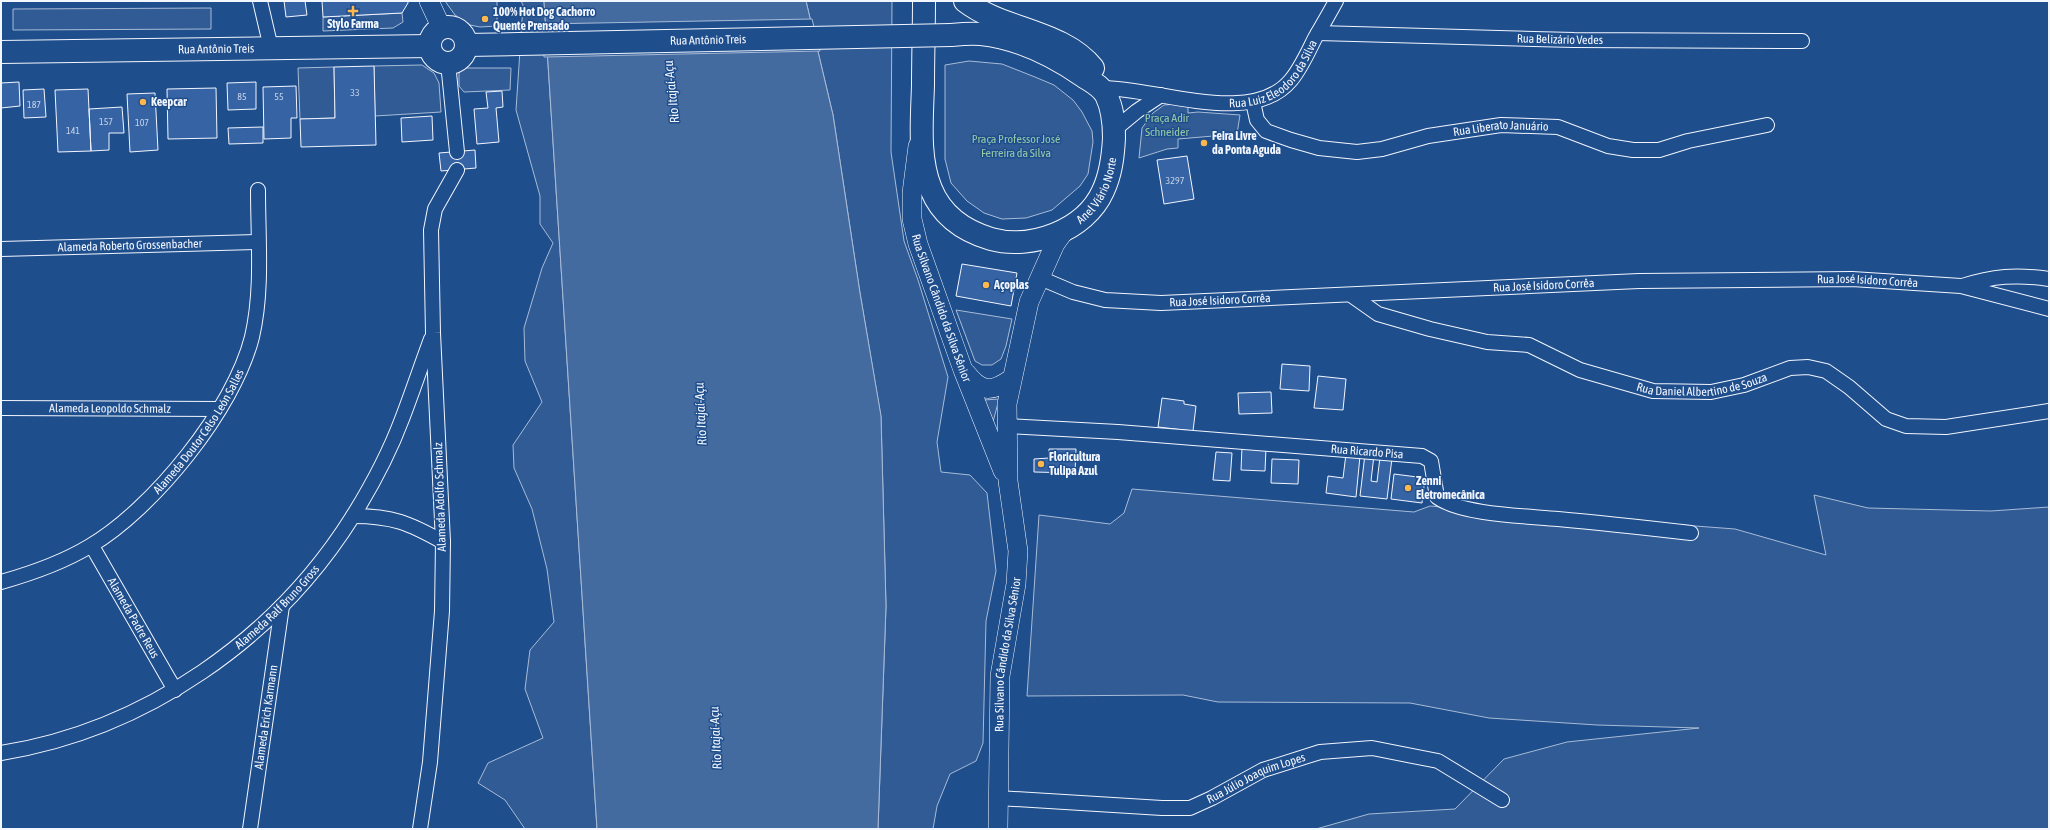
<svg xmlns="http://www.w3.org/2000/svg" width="2050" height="830" font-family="'Asap Condensed',sans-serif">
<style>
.built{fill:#305b95;stroke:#a8bbd7}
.water{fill:#446ba0;stroke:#a8bbd7}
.pier{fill:#1f4e8c;stroke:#a8bbd7}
.building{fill:#3563a3;stroke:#f2f6ff}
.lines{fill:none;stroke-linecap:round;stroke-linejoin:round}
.street-casing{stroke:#f2f6ff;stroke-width:16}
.secondary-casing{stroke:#f2f6ff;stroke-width:20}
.primary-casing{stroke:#f2f6ff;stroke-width:24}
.street{stroke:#1f4e8c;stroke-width:14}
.secondary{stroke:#1f4e8c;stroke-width:19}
.primary{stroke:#1f4e8c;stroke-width:22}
.primary-bridge-casing{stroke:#f2f6ff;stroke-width:24;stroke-linecap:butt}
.primary-bridge{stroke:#1f4e8c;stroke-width:22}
.poi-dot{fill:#ffb74d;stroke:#1f4e8c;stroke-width:1.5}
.labels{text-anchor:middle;stroke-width:3;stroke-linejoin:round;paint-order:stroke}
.number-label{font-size:10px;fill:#c3d1e8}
.poi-label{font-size:12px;font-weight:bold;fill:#f2f6ff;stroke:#1f4e8c;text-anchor:start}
.street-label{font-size:12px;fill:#f2f6ff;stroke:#1f4e8c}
.park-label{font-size:12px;fill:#97c8a6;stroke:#1f4e8c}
.water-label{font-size:13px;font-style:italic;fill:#f2f6ff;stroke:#1f4e8c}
</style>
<rect width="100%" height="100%" fill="#1f4e8c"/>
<path class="built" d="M445,1h52v25l-17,1 -10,-2 -15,-10z
M521,1h23l53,828h-72l-20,-29 -27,-17 10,-20 55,-25 -18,-49 5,-39 24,-28 -7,-53 -15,-60 -18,-41 -1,-23 29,-43 -17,-41 -1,-33 18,-60 11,-25 -13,-19v-28l-24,-86 7,-105z
M806,1h86l-1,151 13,89 14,39 30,97 -11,65 4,30 29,3 17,18 9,78 -10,50 -3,122 -7,18 -26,13 -13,32 -4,23h-55l8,-223 -5,-189 -21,-124 -27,-178z
M211,8v21l-198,1v-21z
M402,13l1,9 -10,6 -70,3v-14z
M969,61l33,3 33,13 19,8 19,15 9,12 10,19 1,11 -5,32 -8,12 -28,24 -26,8 -24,1 -18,-6 -17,-12 -16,-18 -6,-24v-94z
M422,65l12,8 5,10 2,29 -66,4 -1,-50z
M334,67l1,51 -35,1 -2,-51z
M459,68h52l-1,22 -46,2 -5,-6z
M1188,103v10l10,-1 42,3 -3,19 -59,5v9l-11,1 -28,9 3,-30 11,-15 11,-8z
M956,310l56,9 -6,27 -5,13 -9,6h-10l-7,-4z
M999,399l-6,23 -9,-22z
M1132,489l282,23 16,-6 305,23 91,26 -12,-60 54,13 123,3 58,-4v322h-733l53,-15 86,-5 49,-50 63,-17 132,-14 -102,-3 -108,-7 -79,-15 -192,-1 -35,-7 -156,1 12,-181 71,9 14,-11z"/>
<path class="water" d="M544,1h262l27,114 27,178 21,123 5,190 -8,223h-281z"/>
<path class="pier" d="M812,19l8,32 -276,6 -2,-33z"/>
<path class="building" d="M284,1h21l2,14 -21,2z
M322,1h86v2l-6,10 -79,4z
M374,66l2,79 -75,2 -1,-28 35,-1 -1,-51z
M19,82l1,24 -19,2v-25z
M256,82v27l-28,1 -1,-27z
M296,86l1,32h-6v20l-27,1 -1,-52z
M216,88l1,50 -49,1 -1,-50z
M44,89l2,28 -22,1 -1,-28z
M88,89l3,62 -33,1 -3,-62z
M502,91l1,16 -7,1 3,34 -22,2 -3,-35 14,-1 -2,-16z
M155,93l3,57 -28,2 -3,-58z
M122,107l2,26h-15v17l-18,1 -2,-42z
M432,116l1,24 -31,2 -1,-24z
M263,127v16l-34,1 -1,-16z
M475,150l1,18 -35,3 -2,-18z
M1187,156l7,43 -30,5 -7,-44z
M962,264l55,9 -6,33 -55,-10z
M1282,364l28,2 -1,25 -29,-2z
M1318,376l28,3 -3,31 -29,-2z
M1271,392l1,21 -33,1 -1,-21z
M1162,398l22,3v3l12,2 -3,25 -35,-4z
M1242,447l24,1 -1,23 -24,-1z
M1049,449h27l-1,24 -41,-1v-13l15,-1z
M1216,452l16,1 -2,28 -17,-1z
M1346,454l14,2 -4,41 -30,-4 2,-17 15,2z
M1365,454l9,1 -3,26 6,1 3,-25 12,1 -5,41 -27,-3z
M1272,459l27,1 -1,24 -27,-1z
M1394,474l31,4 -3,25 -31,-4z"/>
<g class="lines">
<g class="street-casing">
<g id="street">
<path d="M260,1l11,47"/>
<path id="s1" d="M1318,33l256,7 228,1"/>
<path d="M448,63l9,89"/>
<path id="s2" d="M1101,88c53,-1 151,40 190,-8 10,-12 17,-28 24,-42 7,-12 14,-24 21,-37"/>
<path id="s3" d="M1253,102l4,18 9,11 25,9 28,8 38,4 25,-3 46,-13 73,-11 57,2 50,19 25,4h26l29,-9 79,-16"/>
<path d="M1114,130l23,-19 24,-16"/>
<path id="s4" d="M1,249l257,-7"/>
<path id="s5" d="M1040,278l33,14 32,8 56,3 478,-22 213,-2 109,7 88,23"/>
<path d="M1962,286c31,-10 54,-12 87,-7"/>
<path id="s6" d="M1351,295l27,19 52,15 57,13 42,3 51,25 73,21 58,1 33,-7 46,-17 18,-1 18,4 23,16 37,32 20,7 40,1 103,-16"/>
<path id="s7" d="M1,408l218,1"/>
<path id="s8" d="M1007,426l111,6 304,24 9,5 6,36c24,18 90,19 121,22 44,4 89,9 133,14"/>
<path d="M353,516c40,0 56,7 90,26"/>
<path id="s9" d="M92,546l83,144"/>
<path id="s10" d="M1,582c32,-9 61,-19 89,-36 63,-37 144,-137 162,-209 11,-47 6,-98 6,-147"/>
<path id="s11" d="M1,753c144,-23 275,-114 352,-237 18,-29 37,-65 49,-97 10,-26 19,-53 29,-80"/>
<path id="s12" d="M998,798l164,10h28l22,-10 51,-28 57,-18 52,-4 66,13 64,39"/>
<path id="s13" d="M250,829l32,-223"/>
<path d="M420,829l10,-67 12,-151 1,-69 -10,-209 -2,-103 4,-21 22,-39"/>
</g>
</g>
<g class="secondary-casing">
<g id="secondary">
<path d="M429,1l13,28"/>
<path id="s14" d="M918,146l-6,47v26l6,25 45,126 40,101"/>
<path d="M966,373c15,19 25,20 45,6"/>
<path id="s15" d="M998,829l2,-153 16,-92 2,-33 -10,-70 -1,-77 22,-102 26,-58 10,-14"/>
</g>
</g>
<g class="primary-casing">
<g id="primary">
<path id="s16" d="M924,1c0,28 -1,56 -1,84 -1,34 -5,73 8,104 11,27 33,42 60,50 40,11 94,-8 112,-48 8,-17 10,-34 11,-53 0,-15 -1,-29 -8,-43 -5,-9 -14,-13 -23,-19 -29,-20 -65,-38 -102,-42 -9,-1 -20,0 -30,1"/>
<path d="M965,1c37,29 98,29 128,67"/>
<circle cx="448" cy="45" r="18"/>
<path d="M466,45l53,-1"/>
<path id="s17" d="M1,52l429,-6"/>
</g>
</g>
<use href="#street" class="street"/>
<use href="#secondary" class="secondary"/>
<use href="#primary" class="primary"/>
<g class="primary-bridge-casing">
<g id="primary-bridge">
<path id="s18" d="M519,44l432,-9"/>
</g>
</g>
<use href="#primary-bridge" class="primary-bridge"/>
</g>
<g class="poi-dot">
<path d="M351 5h4v4h4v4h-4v4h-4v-4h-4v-4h4z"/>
<circle cx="485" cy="19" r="4"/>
<circle cx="143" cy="102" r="4"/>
<circle cx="1204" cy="143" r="4"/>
<circle cx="986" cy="285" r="4"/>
<circle cx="1041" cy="464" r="4"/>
<circle cx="1408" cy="488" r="4"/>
</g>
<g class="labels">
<g class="number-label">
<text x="355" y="96">33</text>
<text x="242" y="100">85</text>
<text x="279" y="100">55</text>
<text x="34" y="108">187</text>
<text x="106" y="125">157</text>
<text x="142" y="126">107</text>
<text x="73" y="134">141</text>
<text x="1175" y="184">3297</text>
</g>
<g class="poi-label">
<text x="493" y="16">100% Hot Dog Cachorro<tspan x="493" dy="14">Quente Prensado</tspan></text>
<text x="353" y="28" text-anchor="middle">Stylo Farma</text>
<text x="151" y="106">Keepcar</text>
<text x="1212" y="140">Feira Livre<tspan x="1212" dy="14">da Ponta Aguda</tspan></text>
<text x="994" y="289">Açoplas</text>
<text x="1049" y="461">Floricultura<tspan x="1049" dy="14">Tulipa Azul</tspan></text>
<text x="1416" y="485">Zenni<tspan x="1416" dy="14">Eletromecânica</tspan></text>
</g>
<g class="street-label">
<text dy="4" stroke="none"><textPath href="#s1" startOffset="242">Rua Belizário Vedes</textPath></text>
<text dy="4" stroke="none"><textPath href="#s18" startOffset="189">Rua Antônio Treis</textPath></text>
<text dy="4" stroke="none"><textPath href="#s17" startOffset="215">Rua Antônio Treis</textPath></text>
<text dy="4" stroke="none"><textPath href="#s2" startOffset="186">Rua Luiz Eleodoro da Silva</textPath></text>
<text dy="4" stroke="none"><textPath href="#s3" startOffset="273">Rua Liberato Januário</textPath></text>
<text dy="4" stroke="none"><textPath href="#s16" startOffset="399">Anel Viário Norte</textPath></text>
<text dy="4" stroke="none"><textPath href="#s4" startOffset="129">Alameda Roberto Grossenbacher</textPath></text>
<text dy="4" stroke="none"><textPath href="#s5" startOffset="832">Rua José Isidoro Corrêa</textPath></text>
<text dy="4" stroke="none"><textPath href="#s5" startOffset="508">Rua José Isidoro Corrêa</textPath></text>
<text dy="4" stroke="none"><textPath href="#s5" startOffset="184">Rua José Isidoro Corrêa</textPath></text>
<text dy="4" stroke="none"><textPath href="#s14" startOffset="167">Rua Silvano Cândido da Silva Sênior</textPath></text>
<text dy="4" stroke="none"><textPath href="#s6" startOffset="370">Rua Daniel Albertino de Souza</textPath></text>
<text dy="4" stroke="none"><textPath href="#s7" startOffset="109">Alameda Leopoldo Schmalz</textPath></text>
<text dy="4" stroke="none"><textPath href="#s10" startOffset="256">Alameda Doutor Celso León Salles</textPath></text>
<text dy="4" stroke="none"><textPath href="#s8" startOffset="361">Rua Ricardo Pisa</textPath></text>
<text transform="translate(440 497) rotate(-92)" y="4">Alameda Adolfo Schmalz</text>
<text dy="4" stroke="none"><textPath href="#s11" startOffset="318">Alameda Ralf Bruno Gross</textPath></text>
<text dy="4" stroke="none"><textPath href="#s9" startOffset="83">Alameda Padre Reus</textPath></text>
<text dy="4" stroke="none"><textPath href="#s15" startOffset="175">Rua Silvano Cândido da Silva Sênior</textPath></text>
<text dy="4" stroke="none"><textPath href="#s13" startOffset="113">Alameda Erich Karmann</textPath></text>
<text dy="4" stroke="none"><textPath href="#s12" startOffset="265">Rua Júlio Joaquim Lopes</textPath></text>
</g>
<g class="park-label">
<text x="1167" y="122">Praça Adir<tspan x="1167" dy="14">Schneider</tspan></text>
<text x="1016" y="143">Praça Professor José<tspan x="1016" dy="14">Ferreira da Silva</tspan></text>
</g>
<g class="water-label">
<text transform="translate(671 92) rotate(-96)" y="5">Rio Itajaí-Açu</text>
<text transform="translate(700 414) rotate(-93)" y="5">Rio Itajaí-Açu</text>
<text transform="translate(715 738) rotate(-93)" y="5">Rio Itajaí-Açu</text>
</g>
</g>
<rect width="2050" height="830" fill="none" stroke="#f2f6ff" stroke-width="4"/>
</svg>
